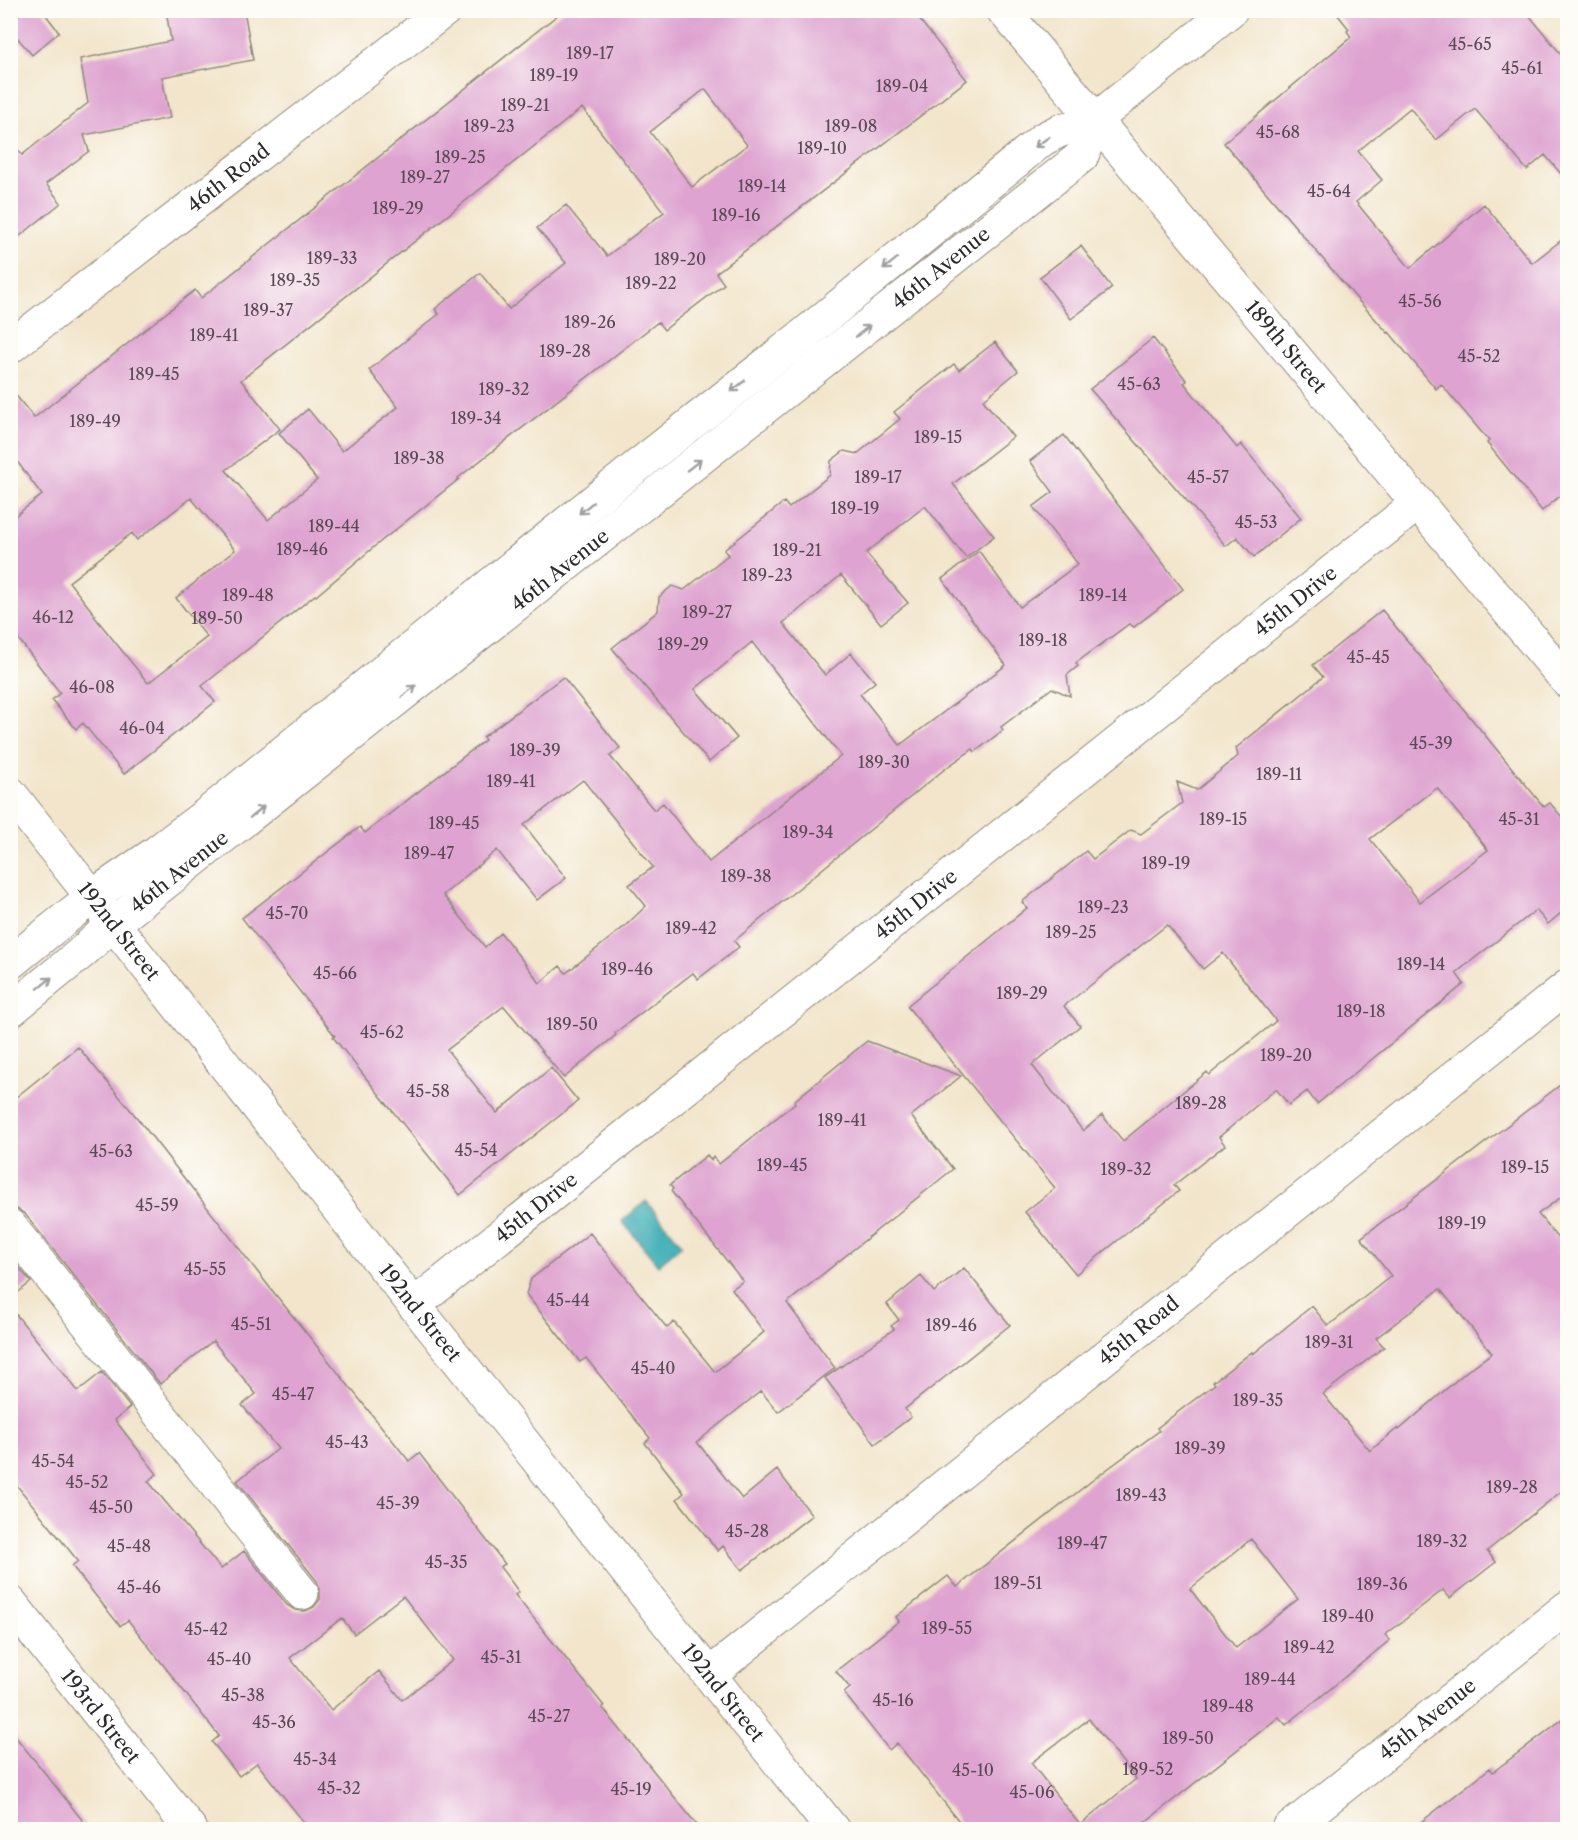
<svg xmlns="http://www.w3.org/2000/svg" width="1578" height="1840" font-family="'Libre Caslon Text',serif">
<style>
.water{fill:#39abb3;stroke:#326b6f;stroke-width:1.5}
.building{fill:#dea3d0;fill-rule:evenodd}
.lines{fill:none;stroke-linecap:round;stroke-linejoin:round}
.minor-casing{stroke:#8e887b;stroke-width:35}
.minor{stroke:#fff;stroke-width:33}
.oneway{stroke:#a0a0a0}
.labels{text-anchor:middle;stroke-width:6;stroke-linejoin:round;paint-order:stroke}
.number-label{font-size:16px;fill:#584954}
.street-label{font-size:20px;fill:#2b2b2b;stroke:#fdfcf7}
</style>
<rect width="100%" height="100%" fill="#fdfcf7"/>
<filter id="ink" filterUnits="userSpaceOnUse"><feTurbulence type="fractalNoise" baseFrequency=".0167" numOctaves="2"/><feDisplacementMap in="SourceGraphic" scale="12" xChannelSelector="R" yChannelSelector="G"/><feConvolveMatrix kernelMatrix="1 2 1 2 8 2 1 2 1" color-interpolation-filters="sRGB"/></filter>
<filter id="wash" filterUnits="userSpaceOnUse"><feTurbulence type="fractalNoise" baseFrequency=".008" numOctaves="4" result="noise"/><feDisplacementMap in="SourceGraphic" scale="24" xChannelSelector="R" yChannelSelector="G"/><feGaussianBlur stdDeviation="1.35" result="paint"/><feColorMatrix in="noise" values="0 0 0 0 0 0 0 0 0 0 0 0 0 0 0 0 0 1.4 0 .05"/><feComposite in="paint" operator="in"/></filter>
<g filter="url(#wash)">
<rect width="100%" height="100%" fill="#f2e5cb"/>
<path class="water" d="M646,1201l36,44 -24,20 -36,-44z"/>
<g id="blocks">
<path class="building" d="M25,10h17l17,22 -27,23 -22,-26v-7z
M166,10h78l9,50 -91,17 8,41 -86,17 5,16 -43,33 15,19 -51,41v-104l12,15 66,-52 -8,-44 91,-18z
M564,10h348l55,70 -251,193 8,11 -60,46 -6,-8 -200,156 1,1 -84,67 -59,50 -1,-1 -113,91 13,16 -91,72 -41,-51 -7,6 -24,-29 8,-7 -50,-65v-108l32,-25 -32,-43v-64l24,30 161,-128 6,8 9,-7zM705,89l42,56 -55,42 -42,-55zM582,108l82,104 -57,44 -41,-51 -29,23 29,35 -57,46 -29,-36 -45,36 4,5 -70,56 29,37 -56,44 -34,-42 -29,24 38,47 -49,40 -42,-50 54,-41 -39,-49zM191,498l44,52 -59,48 31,39 -59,46 -54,-67 1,-1 -26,-33 63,-49 5,7z
M1334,10h191l43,53v119l-23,-27 -18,15 -52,-61 -39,31 -26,-32 -52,43 24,29 -26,22 54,66 74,-64 48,59 36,-28v254l-26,22 -55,-68 2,-2 -48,-57 -5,5 -47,-57 -1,1 -31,-34 -133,-156 127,-106 -4,-6 2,-2z
M1081,246l31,42 -41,31 -31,-42z
M1153,338l34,43 -3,2 53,65 4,-4 60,74 -47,39 -17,-20 -11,9 -136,-157z
M995,342l23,29 -35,29 30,37 -60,47 41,52 -28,22 -41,-52 -59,47 42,50 -27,21 -40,-49 -58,48 42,52 26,-22 24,29 -15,12 40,51 106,-80 -64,-86 37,-28 41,56 58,-43 -45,-57 20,-15 -23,-31 34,-26 119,154 -49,38 -5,-3 -53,39 2,3 -11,9 3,21 -18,-8 -51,39 2,3 -28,22 -2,-3 -27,19 -212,173 5,6 -41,32 -5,-6 -78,60 1,2 -52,43 -60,-72 -57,44 50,63 54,-45 27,33 -118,94 -127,-158 2,-1 -93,-118 118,-91 5,6 120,-93 -2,-3 80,-60 57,71 -10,8 44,54 9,-7 46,59 132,-106 -89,-114 -57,47 42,49 -28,24 -97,-114 46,-37 1,-14 13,-11 12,4 44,-35 -4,-5 60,-48 5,6 41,-33 1,-14 13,-10 13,3 43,-35 -6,-7 60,-48 5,6zM583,780l70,87 -24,18 17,21 -22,21 -58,46 -6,-7 -20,17 -39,-50 -16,14 -42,-52 54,-45 40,50 29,-22 -42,-53z
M1382,610l162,197 6,-4 18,21v83l-20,17 -12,-14 -80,63 8,11 -147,120 -10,-13 -18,14 -13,-16 -57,48 6,8 -51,40 5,6 -103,83 -51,-62 30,-24 -148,-182 120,-98 -5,-6 64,-51 7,8 38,-29 10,4 41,-31 -5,-21 20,8 41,-34 -2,-8 87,-71 -10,-12zM1437,788l51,62 -68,52 -50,-63zM1167,925l36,44 20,-16 53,68 -67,54 -2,-3 -84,69 -21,-26 -19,16 -51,-66 48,-39 -16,-20z
M867,1041l94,35 -50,40 42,53 -166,134 48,65 -57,44 -17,-21 -64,51 45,57 35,-29 35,45 -70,55 -19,-24 -5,5 -41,-52 7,-6 -39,-50 5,-5 -64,-80 -6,4 -54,-68 5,-15 59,-46 77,95 7,-6 41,50 49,-40 -32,-43 11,-8 -72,-90 2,-2 -3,-4 37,-30 4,5 2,-3 6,7 76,-61 -1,-2z
M78,1047l60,72 129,165 142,177 10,-8 86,111 -5,3 19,25 -4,3 89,111 -2,1 99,123h-391l-53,-67 -18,13 -27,-34 7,-6 -91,-116 -8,6 -48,-60 6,-5 -68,-84v-170l68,84 24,-19 28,35 -15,13 42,54 -9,7 73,88 23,-18 43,54 8,5 10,1 9,-4 6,-8v-9l-3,-9 -80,-100 41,-32 -36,-44 14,-11 -43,-53 -53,43 -135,-170 -8,-5 -7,-1v-106zM403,1596l50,64 -51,40 -23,-29 -48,39 -41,-52 52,-40 12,16z
M1568,1079v113l-30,22 30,37v235l-81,65 9,11 -46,36 -7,-8 -58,45 5,5 -104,85 -7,-8 -144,113h-169l-69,-87 -8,7 -45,-57 6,-5 -14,-17 63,-50 -3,-4 52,-41 9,11 141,-111 61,-45 -2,-3 58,-44 -2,-2 39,-30 1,2 59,-48 16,20 63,-50 -30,-38zM1440,1289l52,64 -25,18 -68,59 -1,-2 -28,23 -47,-57 61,-47 -8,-9zM1251,1539l47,60 -62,49 -46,-59zM1089,1719l47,60 -56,46 -49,-62z
M10,1257l21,25 -21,17z
M964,1268l46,57 -105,84 6,8 -36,27 -50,-66 69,-49 -3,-3 8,-6 -12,-16 34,-28 13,16z
M1568,1715v115h-157l79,-62 3,4z
M10,1730l39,48 41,52h-80z"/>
</g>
</g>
<g filter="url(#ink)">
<use href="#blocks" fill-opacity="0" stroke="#8e887b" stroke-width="1.5"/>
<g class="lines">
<g class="minor-casing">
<g id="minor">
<path id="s1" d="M1003,10l565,672"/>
<path id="s2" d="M10,347l435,-337"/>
<path id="s3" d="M10,793l404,512 419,525"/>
<path d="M10,963l83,-67 64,-44 46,-35 433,-350 165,-130 242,-198 16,-8 36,-11 136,-110"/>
<path id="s4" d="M10,1011l70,-57 33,-30 969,-768 13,-36"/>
<path d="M10,1226l292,367"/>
<path id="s5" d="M414,1305l1004,-802"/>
<path id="s6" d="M10,1602l181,228"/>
<path id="s7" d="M710,1674l858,-688"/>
<path id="s8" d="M1288,1830l280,-223"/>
</g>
</g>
<use href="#minor" class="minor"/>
</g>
<defs><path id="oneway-shaft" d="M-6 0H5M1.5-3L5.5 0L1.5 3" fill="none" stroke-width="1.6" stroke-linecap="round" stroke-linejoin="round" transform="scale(1.5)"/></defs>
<g class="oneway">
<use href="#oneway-shaft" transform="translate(1042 142) rotate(145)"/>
<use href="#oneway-shaft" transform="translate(890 264) rotate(141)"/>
<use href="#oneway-shaft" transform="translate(863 331) rotate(-39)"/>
<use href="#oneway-shaft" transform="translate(738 386) rotate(142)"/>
<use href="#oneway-shaft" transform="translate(694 465) rotate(-38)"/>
<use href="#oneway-shaft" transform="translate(586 508) rotate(141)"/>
<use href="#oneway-shaft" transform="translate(409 691) rotate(-39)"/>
<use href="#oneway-shaft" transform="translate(257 812) rotate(-39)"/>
<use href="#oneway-shaft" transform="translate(45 983) rotate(-39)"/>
</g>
</g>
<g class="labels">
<g class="number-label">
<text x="1470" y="50">45-65</text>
<text x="590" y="59">189-17</text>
<text x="1522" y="74">45-61</text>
<text x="554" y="81">189-19</text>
<text x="902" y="92">189-04</text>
<text x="525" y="111">189-21</text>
<text x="489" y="132">189-23</text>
<text x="851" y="132">189-08</text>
<text x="1278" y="138">45-68</text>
<text x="822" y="154">189-10</text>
<text x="460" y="163">189-25</text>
<text x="425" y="183">189-27</text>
<text x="762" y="192">189-14</text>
<text x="1329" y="197">45-64</text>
<text x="398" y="214">189-29</text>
<text x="736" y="221">189-16</text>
<text x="332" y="264">189-33</text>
<text x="680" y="265">189-20</text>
<text x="295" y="286">189-35</text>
<text x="651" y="289">189-22</text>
<text x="1420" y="307">45-56</text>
<text x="268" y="316">189-37</text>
<text x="590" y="328">189-26</text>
<text x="214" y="341">189-41</text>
<text x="565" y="357">189-28</text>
<text x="1479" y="362">45-52</text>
<text x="154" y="380">189-45</text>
<text x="1139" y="390">45-63</text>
<text x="504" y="395">189-32</text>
<text x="476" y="424">189-34</text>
<text x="95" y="427">189-49</text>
<text x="938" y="443">189-15</text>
<text x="419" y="464">189-38</text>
<text x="878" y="483">189-17</text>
<text x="1208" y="483">45-57</text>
<text x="855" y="514">189-19</text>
<text x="1256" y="528">45-53</text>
<text x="334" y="532">189-44</text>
<text x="302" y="555">189-46</text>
<text x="797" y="556">189-21</text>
<text x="767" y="581">189-23</text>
<text x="248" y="601">189-48</text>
<text x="1103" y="601">189-14</text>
<text x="707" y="618">189-27</text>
<text x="53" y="623">46-12</text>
<text x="217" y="624">189-50</text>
<text x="1043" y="646">189-18</text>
<text x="683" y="650">189-29</text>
<text x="1368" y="663">45-45</text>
<text x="92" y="693">46-08</text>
<text x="142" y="734">46-04</text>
<text x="1431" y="749">45-39</text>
<text x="535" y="756">189-39</text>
<text x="884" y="768">189-30</text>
<text x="1279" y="780">189-11</text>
<text x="511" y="787">189-41</text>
<text x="1223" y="825">189-15</text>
<text x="1519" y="825">45-31</text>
<text x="454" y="829">189-45</text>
<text x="808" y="838">189-34</text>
<text x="429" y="859">189-47</text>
<text x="1166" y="869">189-19</text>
<text x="746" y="882">189-38</text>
<text x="1103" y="913">189-23</text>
<text x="287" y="919">45-70</text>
<text x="691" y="934">189-42</text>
<text x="1071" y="938">189-25</text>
<text x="1421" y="970">189-14</text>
<text x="627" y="975">189-46</text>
<text x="335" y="979">45-66</text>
<text x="1022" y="999">189-29</text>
<text x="1361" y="1017">189-18</text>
<text x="572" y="1030">189-50</text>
<text x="382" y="1038">45-62</text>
<text x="1286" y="1061">189-20</text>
<text x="428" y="1097">45-58</text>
<text x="1201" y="1109">189-28</text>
<text x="842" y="1126">189-41</text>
<text x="476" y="1156">45-54</text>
<text x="111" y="1157">45-63</text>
<text x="782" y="1171">189-45</text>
<text x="1525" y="1173">189-15</text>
<text x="1126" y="1175">189-32</text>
<text x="157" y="1211">45-59</text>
<text x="1462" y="1229">189-19</text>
<text x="205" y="1275">45-55</text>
<text x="568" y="1306">45-44</text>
<text x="251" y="1330">45-51</text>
<text x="951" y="1331">189-46</text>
<text x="1329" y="1348">189-31</text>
<text x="653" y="1374">45-40</text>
<text x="293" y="1400">45-47</text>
<text x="1258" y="1406">189-35</text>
<text x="347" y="1448">45-43</text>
<text x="1200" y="1454">189-39</text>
<text x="53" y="1467">45-54</text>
<text x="87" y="1488">45-52</text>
<text x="1512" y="1493">189-28</text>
<text x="1141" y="1501">189-43</text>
<text x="398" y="1509">45-39</text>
<text x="111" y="1513">45-50</text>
<text x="747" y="1537">45-28</text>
<text x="1442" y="1547">189-32</text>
<text x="1082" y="1549">189-47</text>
<text x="129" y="1552">45-48</text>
<text x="446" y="1568">45-35</text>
<text x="1018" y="1589">189-51</text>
<text x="1382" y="1590">189-36</text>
<text x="139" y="1593">45-46</text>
<text x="1348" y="1622">189-40</text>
<text x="947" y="1634">189-55</text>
<text x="206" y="1635">45-42</text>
<text x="1309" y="1653">189-42</text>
<text x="501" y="1663">45-31</text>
<text x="229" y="1665">45-40</text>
<text x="1270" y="1685">189-44</text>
<text x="243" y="1701">45-38</text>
<text x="893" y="1706">45-16</text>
<text x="1228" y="1712">189-48</text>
<text x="549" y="1722">45-27</text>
<text x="274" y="1728">45-36</text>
<text x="1188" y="1744">189-50</text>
<text x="315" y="1765">45-34</text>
<text x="1148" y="1775">189-52</text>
<text x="973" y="1776">45-10</text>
<text x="339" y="1794">45-32</text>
<text x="631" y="1795">45-19</text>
<text x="1032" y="1798">45-06</text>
</g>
<g class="street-label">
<text dy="7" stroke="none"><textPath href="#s2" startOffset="276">46th Road</textPath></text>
<text dy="7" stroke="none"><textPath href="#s4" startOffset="1191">46th Avenue</textPath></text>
<text dy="7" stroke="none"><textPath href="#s1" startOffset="440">189th Street</textPath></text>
<text dy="7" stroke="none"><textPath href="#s4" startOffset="705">46th Avenue</textPath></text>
<text dy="7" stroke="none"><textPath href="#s5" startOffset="1128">45th Drive</textPath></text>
<text dy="7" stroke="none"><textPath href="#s4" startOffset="219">46th Avenue</textPath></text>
<text dy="7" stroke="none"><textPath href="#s5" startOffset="642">45th Drive</textPath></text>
<text dy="7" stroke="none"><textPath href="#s3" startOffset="176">192nd Street</textPath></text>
<text dy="7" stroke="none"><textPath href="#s5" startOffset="156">45th Drive</textPath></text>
<text dy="7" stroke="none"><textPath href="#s3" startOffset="662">192nd Street</textPath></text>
<text dy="7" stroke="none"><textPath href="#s7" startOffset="549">45th Road</textPath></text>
<text dy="7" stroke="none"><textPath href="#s3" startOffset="1148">192nd Street</textPath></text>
<text dy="7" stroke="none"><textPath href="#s6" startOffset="146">193rd Street</textPath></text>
<text dy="7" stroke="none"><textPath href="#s8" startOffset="178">45th Avenue</textPath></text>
</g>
</g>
<rect width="1578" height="1840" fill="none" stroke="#fdfcf7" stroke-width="36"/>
</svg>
